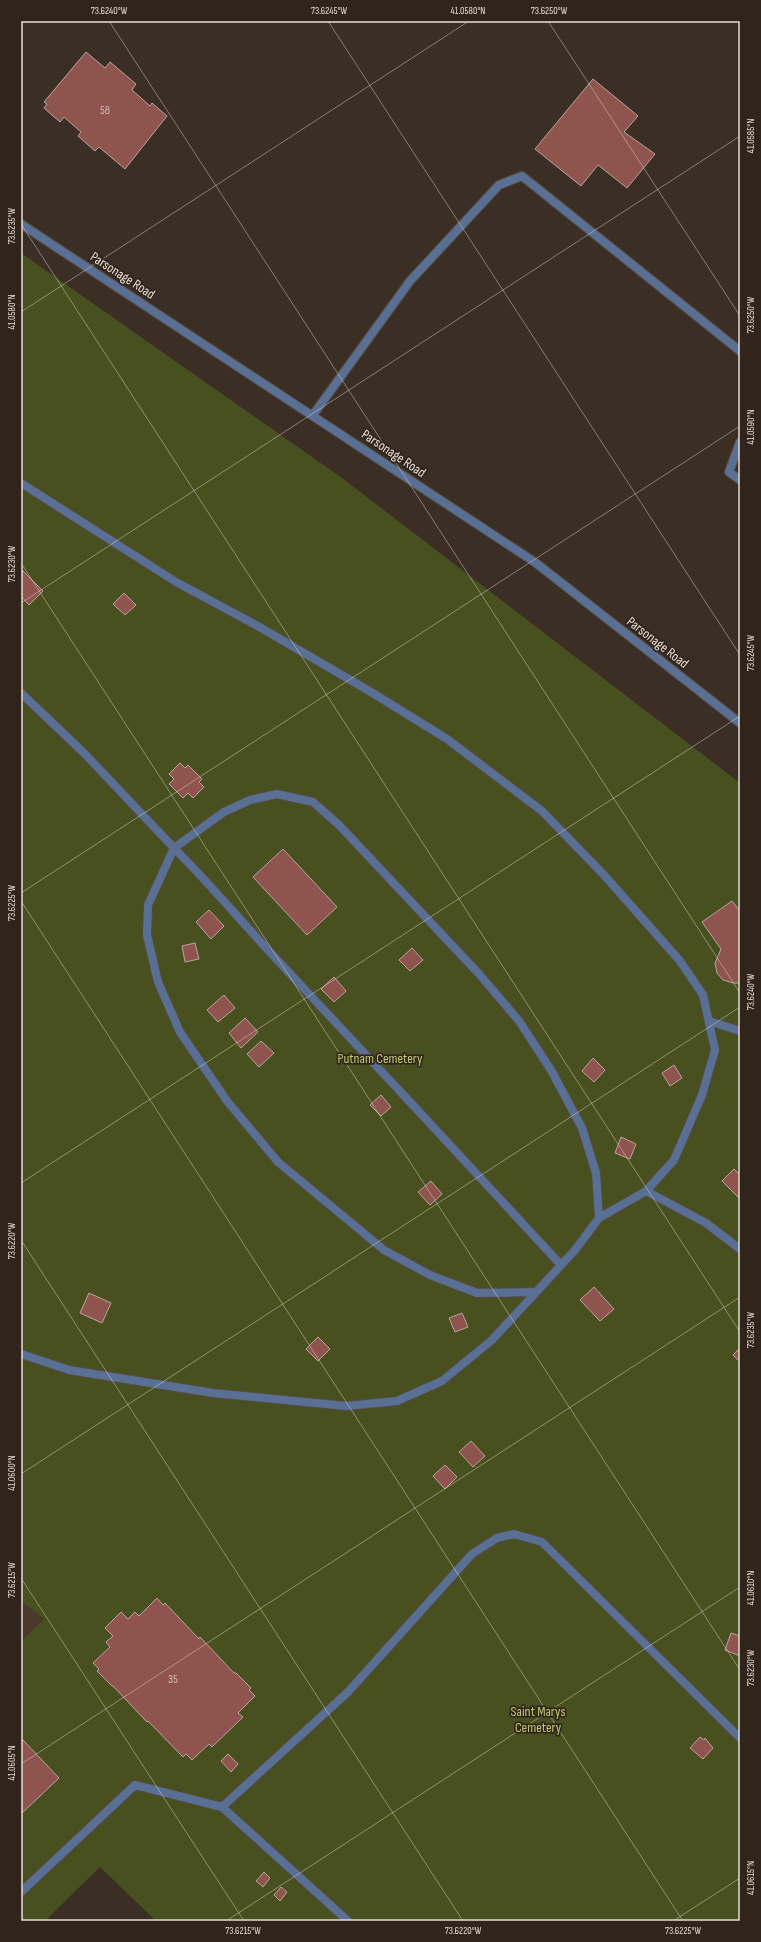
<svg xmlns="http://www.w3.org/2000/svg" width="761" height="1942" font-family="'Sofia Sans Condensed',sans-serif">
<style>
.built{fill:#4a3a2c}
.green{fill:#495020}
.building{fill:#8f544d;stroke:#b9a5a2}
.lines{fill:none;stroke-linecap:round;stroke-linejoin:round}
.lane-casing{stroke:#564b41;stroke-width:10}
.street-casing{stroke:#564b41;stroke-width:10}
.lane{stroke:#597094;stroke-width:8}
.street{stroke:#597094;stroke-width:8}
.ticks{fill:none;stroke:#e5ddd7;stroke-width:1;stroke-opacity:0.45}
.labels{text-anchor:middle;stroke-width:3.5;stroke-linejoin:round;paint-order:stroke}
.number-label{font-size:12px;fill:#d0bbb4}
.street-label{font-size:14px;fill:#e5ddd7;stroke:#31251b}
.park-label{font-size:14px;fill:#beca75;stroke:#31251b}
.neatline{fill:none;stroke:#e5ddd7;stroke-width:1.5}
.ticks-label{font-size:10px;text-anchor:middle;fill:#e5ddd7}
</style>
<rect width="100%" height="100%" fill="#3b2f25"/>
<path class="built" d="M21,1601l23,18 -23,23z"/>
<path class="green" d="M21,253l321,225 398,305v1138h-584l-56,-54 -55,54h-24v-279l23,-23 -23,-18z"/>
<path class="building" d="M86,52l19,16 5,-6 26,22 -4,6 18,16 2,-3 15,13 -42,53 -26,-22 -4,4 -17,-15 3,-4 -17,-15 -4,5 -16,-14 3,-4 -3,-2z
M593,79l45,37 -14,16 31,22 -28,34 -29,-23 -17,21 -46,-37z
M21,569l22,22 -14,14 -8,-9z
M124,593l12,12 -11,10 -12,-11z
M180,763l5,5 3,-3 14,14 -3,3 5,5 -11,11 -5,-5 -5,5 -14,-14 5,-5 -5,-5z
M283,849l54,58 -30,28 -54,-58z
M732,901l8,10v72h-7l-10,-3 -6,-7 -2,-10 6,-14 -19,-27z
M209,910l15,16 -13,13 -15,-17z
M195,943l4,16 -14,3 -3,-16z
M412,948l11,12 -13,11 -11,-11z
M334,977l12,14 -12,11 -13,-13z
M224,995l11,13 -17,14 -11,-12z
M245,1018l13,14 -17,16 -12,-15z
M261,1041l13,12 -15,14 -12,-13z
M593,1058l12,12 -11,12 -12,-11z
M674,1065l8,13 -12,8 -8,-13z
M381,1095l10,12 -10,9 -11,-11z
M621,1137l15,7 -6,15 -15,-6z
M734,1169l6,6 -1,23 -17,-17z
M431,1181l11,13 -12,11 -12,-13z
M594,1287l20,22 -14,12 -20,-21z
M89,1293l22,10 -9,20 -22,-10z
M462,1313l6,14 -13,5 -6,-14z
M318,1337l12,12 -12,12 -12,-12z
M740,1348v14l-7,-7z
M471,1441l14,15 -12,11 -14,-15z
M445,1465l12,12 -12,12 -12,-13z
M157,1598l6,7 2,-2 34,36 1,-2 34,36h2l15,15 -2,2 6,6 -17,17 5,4 -31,30 -3,-3 -17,16 -6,-6 -3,3 -35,-36 -1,1 -34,-36h-1l-15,-15 2,-2 -6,-6 17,-16 -4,-5 7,-6 -8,-8 16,-16 7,7 7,-7 4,4z
M731,1633l9,3v20l-15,-6z
M700,1737l4,3 1,-2 8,10 -10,11 -13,-11z
M21,1738l38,40 -38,36z
M228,1754l10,10 -7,8 -10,-11z
M264,1872l6,6 -7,9 -7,-6z
M281,1887l6,5 -7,9 -6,-6z"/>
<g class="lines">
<g class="lane-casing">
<path id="lane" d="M313,415l97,-134 89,-96 23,-9 218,175
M740,442l-11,30 11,8
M21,483l155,99 80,43 115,67 76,47 95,72 62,64 76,86 23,34 12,55 -13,45 -28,65 -28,31 -47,27
M21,693l63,60 90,95 50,-36 26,-12 27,-6 36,8 26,23 141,150 39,46 32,49 31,58 14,45 3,45 -24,32 -83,90 -50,41 -45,20 -51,5 -133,-13 -144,-23 -48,-16
M709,1021l31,10
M646,1191l60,32 34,26
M536,1292l-59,1 -47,-18 -46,-25 -106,-88 -51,-61 -47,-69 -22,-50 -11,-47 1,-30 26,-57c37,37 71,78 107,116 94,100 187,200 280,301
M222,1807l126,-115 124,-138 25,-16 17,-4 28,8 198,196
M21,1892l114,-107 87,22 126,114"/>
</g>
<g class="street-casing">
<path id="street" d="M21,224l515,339 204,160"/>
</g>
<use href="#lane" class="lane"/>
<use href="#street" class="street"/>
</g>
<path class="ticks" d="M109,21l631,972M328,21l412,634M548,21l192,295M21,22l1,-1M21,224l719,1108M21,312l448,-291M21,563l719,1107M21,603l719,-467M21,893l719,-467M21,901l662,1020M21,1183l719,-467M21,1240l442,681M21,1474l719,-467M21,1578l223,343M21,1764l719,-467M21,1916l3,5M226,1921l514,-334M673,1921l67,-43"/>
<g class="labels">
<g class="number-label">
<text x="105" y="114">58</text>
<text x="173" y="1683">35</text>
</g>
<g class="street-label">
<text transform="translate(123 275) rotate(33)" y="5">Parsonage Road</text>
<text transform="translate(394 453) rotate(34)" y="5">Parsonage Road</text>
<text transform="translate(658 642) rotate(38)" y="5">Parsonage Road</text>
</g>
<g class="park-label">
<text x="380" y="1063">Putnam Cemetery</text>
<text x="538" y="1716">Saint Marys<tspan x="538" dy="16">Cemetery</tspan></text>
</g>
</g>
<rect width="761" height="1942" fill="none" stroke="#31251b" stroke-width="44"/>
<rect x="22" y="22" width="717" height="1898" class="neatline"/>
<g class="ticks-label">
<text x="109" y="14">73.6240°W</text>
<text x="329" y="14">73.6245°W</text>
<text x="468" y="14">41.0580°N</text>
<text x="549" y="14">73.6250°W</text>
<text transform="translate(750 136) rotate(-90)" y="4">41.0585°N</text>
<text transform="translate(11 226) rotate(-90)" y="4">73.6235°W</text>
<text transform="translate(11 312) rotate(-90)" y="4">41.0580°N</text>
<text transform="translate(750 315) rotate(-90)" y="4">73.6250°W</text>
<text transform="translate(750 427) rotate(-90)" y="4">41.0590°N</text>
<text transform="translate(11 564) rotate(-90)" y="4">73.6230°W</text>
<text transform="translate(750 653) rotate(-90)" y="4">73.6245°W</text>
<text transform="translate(11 903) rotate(-90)" y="4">73.6225°W</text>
<text transform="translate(750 992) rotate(-90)" y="4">73.6240°W</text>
<text transform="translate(11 1241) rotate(-90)" y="4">73.6220°W</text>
<text transform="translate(750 1330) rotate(-90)" y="4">73.6235°W</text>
<text transform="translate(11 1473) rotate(-90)" y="4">41.0600°N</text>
<text transform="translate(11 1580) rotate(-90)" y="4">73.6215°W</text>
<text transform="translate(750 1588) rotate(-90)" y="4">41.0610°N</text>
<text transform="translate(750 1668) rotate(-90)" y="4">73.6230°W</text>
<text transform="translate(11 1763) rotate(-90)" y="4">41.0605°N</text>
<text transform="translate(750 1878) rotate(-90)" y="4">41.0615°N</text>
<text x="243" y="1934">73.6215°W</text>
<text x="463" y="1934">73.6220°W</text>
<text x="683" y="1934">73.6225°W</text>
</g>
</svg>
